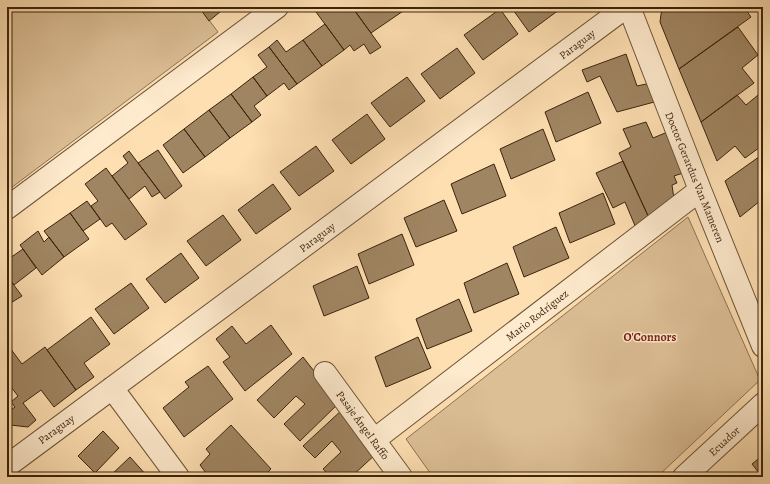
<svg xmlns="http://www.w3.org/2000/svg" width="770" height="484" font-family="Alegreya,serif">
<style>
.green{fill:#ddbf96;stroke:#8c7251}
.building{fill:#a08562;stroke:#3b240c}
.lines{fill:none;stroke-linecap:round;stroke-linejoin:round}
.minor-casing{stroke:#6c5336;stroke-width:24}
.minor{stroke:#feeacd;stroke-width:22}
.labels{text-anchor:middle;stroke-width:3;stroke-linejoin:round;paint-order:stroke}
.street-label{font-size:11px;fill:#3b240c;stroke:#feeacd}
.neighbourhood-label{font-size:12px;font-weight:bold;fill:#7a1f14;stroke:#feeacd}
</style>
<rect width="100%" height="100%" fill="#fedfb2"/>
<filter id="stains"><feTurbulence type="fractalNoise" baseFrequency=".005" numOctaves="4"/><feColorMatrix values="0 0 0 0 .2 0 0 0 0 .09 0 0 0 0 .02 0 0 0 .5 -.17"/></filter>
<radialGradient id="worn" r=".72"><stop offset=".6" stop-color="#630" stop-opacity="0"/><stop offset="1" stop-color="#630" stop-opacity=".3"/></radialGradient>
<path class="green" d="M7,7h192l19,25 -211,159z
M688,217l72,163 -103,97h-224l-27,-38z"/>
<path class="building" d="M199,7h27l-17,14z
M322,7h30l29,40 -11,7 -6,-10 -10,7 -4,-6 -6,5 -28,-38z
M352,7h57l-38,26z
M511,7h52l-34,25z
M662,7h82l7,10 -72,52 -19,-47z
M500,9l18,25 -35,26 -19,-25z
M325,24l19,26 -22,16 -19,-26z
M738,27l20,28 -16,13 12,15 -53,39 -22,-53z
M277,40l9,12 17,-12 19,26 -25,18 -28,-37z
M269,47l28,37 -8,6 -5,-7 -17,13 -14,-19 14,-10 -9,-12z
M457,48l18,25 -35,26 -19,-25z
M626,54l11,32 14,-3 7,18 -41,11 -17,-36 -13,6 -5,-12z
M253,77l14,19 -13,10 7,9 -9,7 -21,-28z
M407,77l18,24 -35,26 -19,-24z
M763,91v26l-2,2 2,3v23l-18,13 -10,-12 -18,15 -16,-39 36,-27 9,10z
M588,92l13,31 -45,19 -11,-30z
M231,94l21,28 -22,16 -21,-28z
M209,110l21,28 -25,19 -21,-28z
M367,114l18,25 -34,25 -19,-24z
M646,122l7,16 17,-7 16,41 -12,4 3,7 -5,2 2,14 -25,19 -30,-65 12,-6 -8,-18z
M184,129l21,28 -22,16 -20,-28z
M543,129l12,31 -44,19 -11,-30z
M316,146l18,25 -35,25 -19,-24z
M158,150l24,36 -17,13 -27,-36z
M129,151l31,41 -8,5 -7,-11 -16,13 -17,-23 16,-13 -5,-7z
M763,154v51l-3,-4 -20,16 -15,-36z
M623,161l26,57 -13,10 -11,-26 -12,6 -17,-35z
M494,164l12,32 -44,18 -11,-30z
M106,168l41,56 -22,16 -13,-17 -6,4 -15,-21 7,-5 -13,-17z
M273,184l18,25 -35,25 -18,-24z
M603,193l12,31 -45,19 -11,-30z
M444,200l13,31 -41,16 -12,-29z
M87,201l13,18 -17,12 -13,-18z
M70,213l19,26 -25,18 -20,-26z
M223,215l18,25 -35,26 -19,-25z
M556,227l13,31 -45,19 -11,-30z
M38,231l6,11 5,-5 15,20 -22,18 -22,-30z
M402,234l12,31 -45,19 -11,-30z
M23,249l13,19 -22,17 -7,-9v-16z
M181,253l18,25 -34,25 -19,-24z
M507,263l12,31 -45,19 -10,-30z
M357,266l12,32 -45,18 -11,-30z
M7,276l15,20 -13,8 -2,-3z
M131,283l18,25 -35,26 -19,-25z
M459,299l13,32 -45,18 -11,-30z
M91,317l19,27 -26,19 10,14 -18,13 -29,-40z
M271,325l21,29 -47,37 -22,-29 7,-5 -14,-18 16,-13 14,18z
M418,337l13,31 -45,19 -11,-30z
M7,344l15,20 23,-17 31,43 -22,17 -13,-17 -18,13 13,17 -8,7 -18,-2 -3,-4v-8l8,-6 -4,-5 7,-6 -11,-14z
M303,357l36,46 -39,38 -16,-17 21,-20 -9,-8 -22,22 -17,-18z
M208,366l25,33 -49,38 -21,-29 26,-21 -4,-5z
M343,409l34,44 -26,24h-20l-8,-8 18,-17 -9,-11 -17,17 -12,-12z
M231,425l40,44 -8,8h-31l-5,-5 -5,5h-13l-9,-12 10,-11 -4,-5z
M103,431l16,17 -24,25 -17,-17z
M763,455v22h-1l-10,-13z
M130,457l18,20h-39z"/>
<g class="lines">
<g class="minor-casing">
<path id="minor" d="M629,7l71,183 63,156
M7,208l270,-201
M325,373l76,104
M112,388l66,89
M374,440l326,-250
M7,466l619,-459
M684,477l79,-73"/>
</g>
<use href="#minor" class="minor"/>
</g>
<g class="labels">
<g class="street-label">
<text transform="translate(577 44) rotate(-37)" y="4">Paraguay</text>
<text transform="translate(695 177) rotate(68)" y="4">Doctor Gerardus Van Mameren</text>
<text transform="translate(317 237) rotate(-37)" y="4">Paraguay</text>
<text transform="translate(537 315) rotate(-38)" y="4">Mario Rodríguez</text>
<text transform="translate(363 425) rotate(54)" y="4">Pasaje Ángel Raffo</text>
<text transform="translate(56 429) rotate(-36)" y="4">Paraguay</text>
<text transform="translate(724 441) rotate(-43)" y="4">Ecuador</text>
</g>
<g class="neighbourhood-label">
<text x="650" y="341">O'Connors</text>
</g>
</g>
<rect width="770" height="484" fill="none" stroke="#fedfb2" stroke-width="24"/>
<rect x="8" y="8" width="754" height="468" fill="none" stroke="#3b240c" stroke-width="2"/>
<rect x="12" y="12" width="746" height="460" fill="none" stroke="#3b240c"/>
<rect width="100%" height="100%" filter="url(#stains)"/>
<rect width="100%" height="100%" fill="url(#worn)"/>
</svg>
